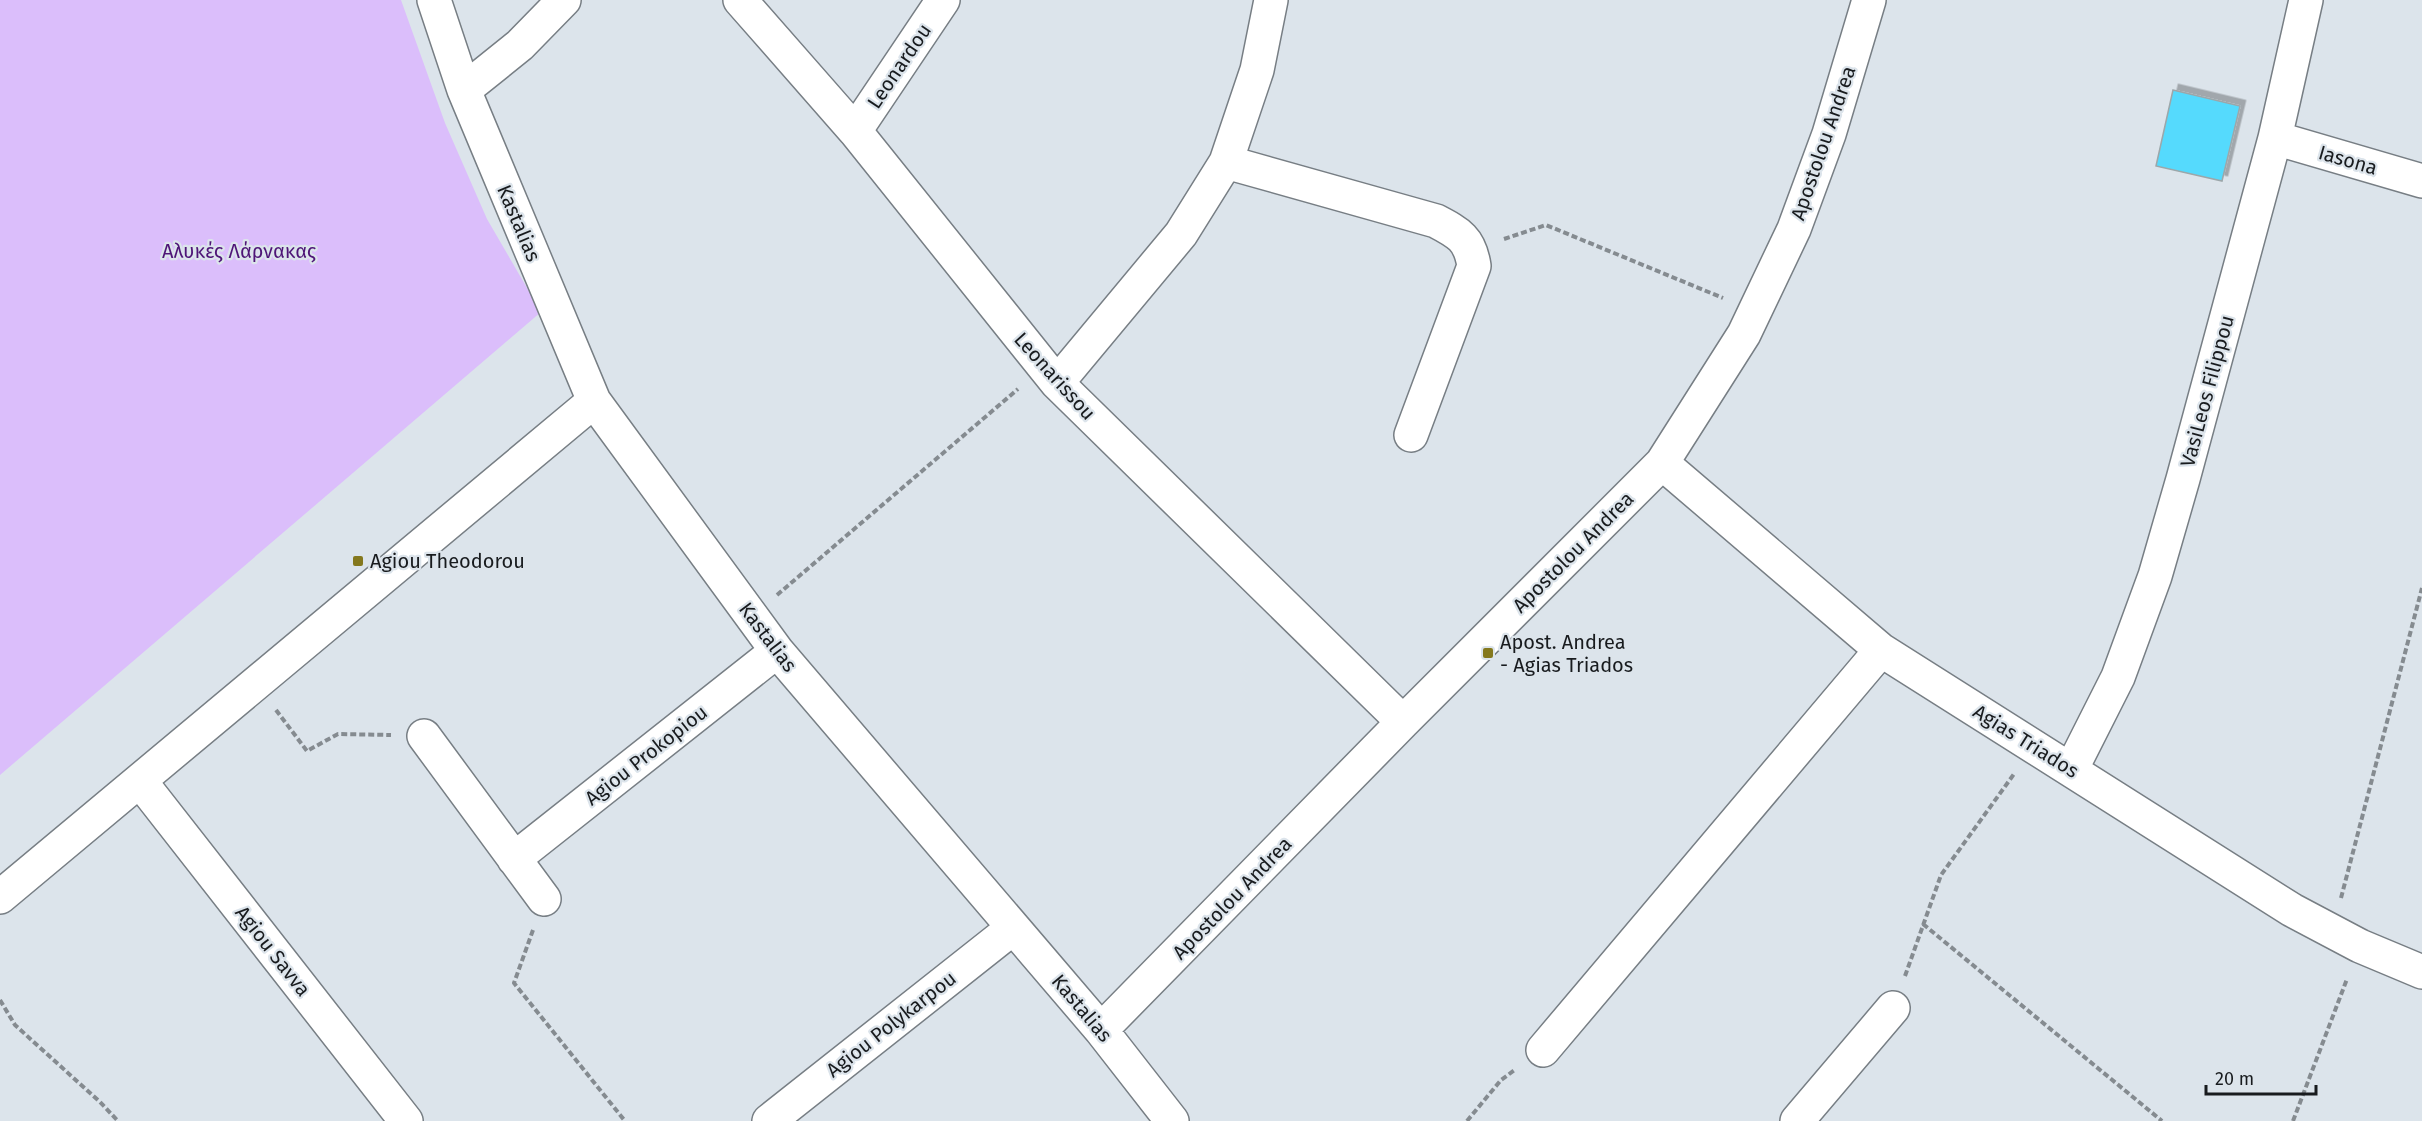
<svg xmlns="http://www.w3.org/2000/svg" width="2422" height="1121" font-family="'Fira Sans',sans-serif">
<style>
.green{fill:#dbbefb}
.building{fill:#54dafd;stroke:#9ca7aa;stroke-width:1.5;filter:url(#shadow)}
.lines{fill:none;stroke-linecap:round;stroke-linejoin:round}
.street-casing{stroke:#777e84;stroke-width:36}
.path{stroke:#858b90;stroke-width:4;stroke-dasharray:6 3;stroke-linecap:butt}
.street{stroke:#fff;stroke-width:33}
.poi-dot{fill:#84781d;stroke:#dce4eb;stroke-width:2}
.labels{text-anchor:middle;stroke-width:4.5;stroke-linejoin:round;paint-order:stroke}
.street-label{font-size:20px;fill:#181b1e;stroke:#dce4eb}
.park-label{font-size:20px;fill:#4e1577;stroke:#dce4eb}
.poi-label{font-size:20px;fill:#181b1e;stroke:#dce4eb;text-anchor:start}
</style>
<defs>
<filter id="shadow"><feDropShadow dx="5.5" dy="-5.5" stdDeviation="0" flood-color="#0004"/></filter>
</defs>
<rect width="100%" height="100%" fill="#dce4eb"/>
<path class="green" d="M0,0h401l44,123 42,96 54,93 -541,463z"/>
<path class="building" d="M2173,90l67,16 -18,75 -66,-15z"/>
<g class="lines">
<g class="street-casing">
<path id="street" d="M434,0l30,90 130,311 183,250 324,379 71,91
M740,0l115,131 202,252 346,339
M464,90l56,-45 44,-45
M855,131l88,-131
M2275,138l147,43
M1226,162l210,59c23,12 34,18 38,45l-63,169
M1057,383l124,-149 45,-72 31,-92 14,-70
M1662,463l219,187 411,260 68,36 62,26
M424,736l120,163
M2071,770l47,-93 37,-101 28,-97 92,-341 31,-138
M140,781l266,340
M514,859l263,-208
M0,897l594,-496
M1101,1030l302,-308 259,-259 82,-129 50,-105 35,-95 40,-134
M1543,1050l338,-400
M769,1121l244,-193
M1797,1121l96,-113"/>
</g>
<path class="path" d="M1504,239l42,-14 177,73
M777,595l241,-206
M276,710l31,41 31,-17 53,1
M2341,898l81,-310
M1923,924l239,197
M533,930l-19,53 111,138
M1905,976l36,-101 73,-101
M0,1000l15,25 85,77 18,19
M1467,1121l34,-41 15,-11
M2293,1121l54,-142"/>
<use href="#street" class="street"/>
</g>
<g class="poi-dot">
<rect x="352" y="555" width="12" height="12" rx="3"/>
<rect x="1482" y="647" width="12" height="12" rx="3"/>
</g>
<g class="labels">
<g class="street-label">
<text transform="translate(899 66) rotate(-56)" y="7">Leonardou</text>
<text transform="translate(1823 143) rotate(-71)" y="7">Apostolou Andrea</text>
<text transform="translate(2348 160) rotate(16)" y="7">Iasona</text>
<text transform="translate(519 223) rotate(67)" y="7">Kastalias</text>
<text transform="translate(1055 376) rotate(48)" y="7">Leonarissou</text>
<text transform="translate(2207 391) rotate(-75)" y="7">VasiLeos Filippou</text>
<text transform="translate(1573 552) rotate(-45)" y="7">Apostolou Andrea</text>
<text transform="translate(768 637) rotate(53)" y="7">Kastalias</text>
<text transform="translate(2026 741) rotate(32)" y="7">Agias Triados</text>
<text transform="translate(646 755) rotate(-38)" y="7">Agiou Prokopiou</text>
<text transform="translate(1232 898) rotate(-46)" y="7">Apostolou Andrea</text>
<text transform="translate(273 951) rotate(52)" y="7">Agiou Savva</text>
<text transform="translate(1082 1008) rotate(50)" y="7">Kastalias</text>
<text transform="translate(891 1024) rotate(-38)" y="7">Agiou Polykarpou</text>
</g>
<g class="park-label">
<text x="239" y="258">Αλυκές Λάρνακας</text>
</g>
<g class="poi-label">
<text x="370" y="568">Agiou Theodorou</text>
<text x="1500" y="649">Apost. Andrea<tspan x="1500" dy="23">- Agias Triados</tspan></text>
</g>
</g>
<path d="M2206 1085v9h110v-9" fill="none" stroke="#181b1e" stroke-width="3"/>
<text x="2215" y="1085" font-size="18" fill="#181b1e" stroke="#dce4eb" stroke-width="4.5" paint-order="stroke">20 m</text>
</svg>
